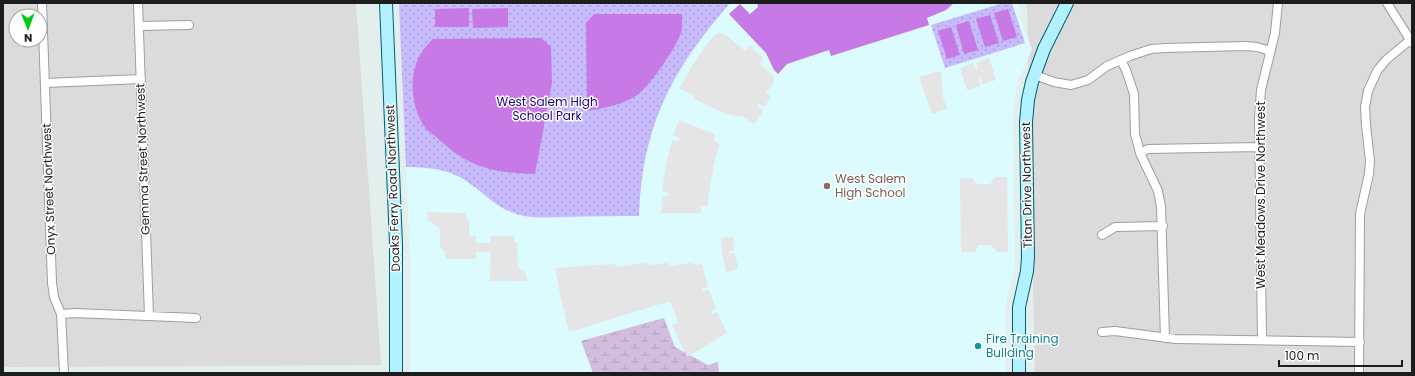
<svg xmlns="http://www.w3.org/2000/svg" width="1415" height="376" font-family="Poppins,sans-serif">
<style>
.residential{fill:#dadbda;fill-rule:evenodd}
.education{fill:#dbfbff}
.wetland{fill:url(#wetland-marsh)}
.park{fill:url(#park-dots)}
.pitch{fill:#c779e5}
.parking{fill:#e5e5e5}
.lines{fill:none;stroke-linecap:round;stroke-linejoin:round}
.street-casing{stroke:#9e9e9e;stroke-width:10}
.secondary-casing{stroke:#005e78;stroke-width:14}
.street{stroke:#fff;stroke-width:8}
.secondary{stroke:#b1f2fe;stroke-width:12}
.education-dot{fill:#8d6e63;stroke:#fff;stroke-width:1.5}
.culture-dot{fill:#0f9aa8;stroke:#fff;stroke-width:1.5}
.labels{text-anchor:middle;stroke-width:3;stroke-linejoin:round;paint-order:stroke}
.park-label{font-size:12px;fill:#1b0383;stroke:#fff}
.street-label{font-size:12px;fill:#1d1d1d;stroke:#fff}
.education-label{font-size:12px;fill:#785e54;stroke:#fff;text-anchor:start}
.culture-label{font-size:12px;fill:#0d838f;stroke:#fff;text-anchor:start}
</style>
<defs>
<pattern id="wetland-marsh" width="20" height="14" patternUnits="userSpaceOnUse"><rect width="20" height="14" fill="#d3bdde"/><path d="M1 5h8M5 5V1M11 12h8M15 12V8" fill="none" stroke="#b5a2be"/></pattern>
<pattern id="park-dots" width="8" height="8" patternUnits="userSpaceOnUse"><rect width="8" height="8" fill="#c7bafd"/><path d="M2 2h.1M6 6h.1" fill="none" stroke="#aa9fd8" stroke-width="1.8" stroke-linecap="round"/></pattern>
</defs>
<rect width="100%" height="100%" fill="#e2efec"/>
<path class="residential" d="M3,3h353l25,362 -378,2zM16,16h24v24h-24z
M1027,3h385v370h-377z"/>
<path class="education" d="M730,3h287l6,22 9,24 -14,32 -3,15 -2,17 2,152 -8,32 -1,11v65h-596v-115l-4,-91 29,2 11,2 10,4 13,7 30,24 19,9 26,2 94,-1 4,-42 4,-22 12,-40 12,-25 13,-24 27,-37z"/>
<path class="wetland" d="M664,318l11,29 33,18 10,-3 1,11h-126l-12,-32z"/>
<path class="park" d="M399,3h331c-58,67 -88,122 -91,213 -26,0 -51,0 -76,1 -15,0 -32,2 -46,-3 -19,-5 -32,-20 -48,-31 -18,-14 -41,-16 -63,-16z
M1003,3h9l13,40 -80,25 -14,-43z"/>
<path class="pitch" d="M757,3h197l-8,7 -19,8 2,7 -98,31 -2,-6 -42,14 -9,10 -4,-4 -8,-17 -37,-39 11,-10 10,10 8,-7z
M469,8v19h-34v-18z
M508,8v19l-35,1 -1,-19z
M1008,9l9,28 -14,4 -9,-28z
M594,14h88c0,4 0,10 0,15 -3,15 -32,57 -45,66 -14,10 -34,13 -50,16l-1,-88z
M990,15l9,28 -14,4 -9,-28z
M969,21l9,29 -14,4 -8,-29z
M951,27l9,28 -13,4 -9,-28z
M541,38l10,9 1,36 -17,91c-17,-1 -35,-1 -52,-7 -19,-6 -34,-18 -48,-31 -4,-3 -9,-6 -11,-10 -14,-22 -16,-54 -1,-76 3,-4 7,-8 10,-11z"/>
<path class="parking" d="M719,33l7,2 19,16 5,-5 13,12 -3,6 14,13 -1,7 -7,8 5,5 -7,10 -5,-3 -2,1 1,2 5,3 -8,14 -14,-8 -5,1 -28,-11 -15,-8 1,-3 -15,-6 13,-23 15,-22 8,-9z
M989,58l7,22 -13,4 -2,-5 -2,-1 1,8 -13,4 -7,-22 13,-5 3,7 2,-2 -2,-5z
M939,71l2,2 2,24 4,12 -15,5 -13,-37z
M679,120l36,14 -1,7 6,3 -6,19 -5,30 -1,13h-7v7h-40l1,-16 5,-1 2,-1 -1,-3h-6l3,-22 7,-30 6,1 2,-1 -1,-3 -6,-2z
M995,177h12l1,75h-11l-6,-7h-13l-3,7h-14l-1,-74h12l5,6h13z
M427,212l39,1v6h3v17h7v7h14l1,-7h23v6l3,1 1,24 7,5 2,9h-37l1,-28 -1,-1h-14v7h-31v-7l-5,-5v-18l-12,-9z
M733,237l1,13 -6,2 1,2 6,-1 3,16 -12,3 -4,-20 -1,-14z
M643,263l5,2 19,-2 5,3 18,-3 6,2 6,-1 6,23 -6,2v2l7,-1 7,18 -6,4 2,2 5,-2 10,21 -40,24 -15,-32 6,-3 -8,-21 -101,31 -8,-33 -6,-31 58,-4 6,3z"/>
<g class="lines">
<g class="street-casing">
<path id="street" d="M42,3l10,280 2,14 7,17 3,59
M138,3l11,313
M1387,3l25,40
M139,26l50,-1
M1121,60l5,10 8,24 1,40 5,19 18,38 3,16 4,131
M1035,75l19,7 17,3 17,-5 19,-14 23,-10 21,-7 14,-1 80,-2 12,1 13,4
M45,83l96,-4
M1140,153l8,-4 110,-2
M1102,235l13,-8 48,-1
M61,314l14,-1 121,5
M1102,332l13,-1 61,8 184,3
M1262,340l-3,-223 2,-27 14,-57 3,-30
M1359,373l1,-159 9,-40 1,-13 -4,-36 -1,-18 3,-16 9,-20 9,-11 24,-20"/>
</g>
<g class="secondary-casing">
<path id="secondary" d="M386,3l10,241v129
M1019,373v-66l8,-36 1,-14 -2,-135 2,-22 4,-18 12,-33 23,-46"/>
</g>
<use href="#street" class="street"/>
<use href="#secondary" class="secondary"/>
</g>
<circle class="education-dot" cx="827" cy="186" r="4"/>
<circle class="culture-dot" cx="978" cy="346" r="4"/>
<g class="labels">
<g class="park-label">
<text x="547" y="106">West Salem High<tspan x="547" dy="14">School Park</tspan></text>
</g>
<g class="street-label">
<text transform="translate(143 159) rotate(-92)" y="4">Gemma Street Northwest</text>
<text transform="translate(1027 185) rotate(-91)" y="4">Titan Drive Northwest</text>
<text transform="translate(393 188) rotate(-92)" y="4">Doaks Ferry Road Northwest</text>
<text transform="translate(49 189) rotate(-92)" y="4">Onyx Street Northwest</text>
<text transform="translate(1261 195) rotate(-90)" y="4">West Meadows Drive Northwest</text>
</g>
<g class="education-label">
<text x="835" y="183">West Salem<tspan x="835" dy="14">High School</tspan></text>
</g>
<g class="culture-label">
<text x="986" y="343">Fire Training<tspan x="986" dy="14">Building</tspan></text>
</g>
</g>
<rect width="1415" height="376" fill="none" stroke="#1d1d1d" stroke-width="8"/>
<g transform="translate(28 28) rotate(179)"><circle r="19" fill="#ffffff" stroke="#a5a5a5"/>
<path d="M0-3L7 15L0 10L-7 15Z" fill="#00ca15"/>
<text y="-6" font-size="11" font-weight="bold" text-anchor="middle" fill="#1d1d1d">N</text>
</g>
<path d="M1279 360v6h123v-6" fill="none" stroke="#1d1d1d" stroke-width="2"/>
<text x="1285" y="360" font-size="12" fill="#1d1d1d" stroke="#ffffff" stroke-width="3" paint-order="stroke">100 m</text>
</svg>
